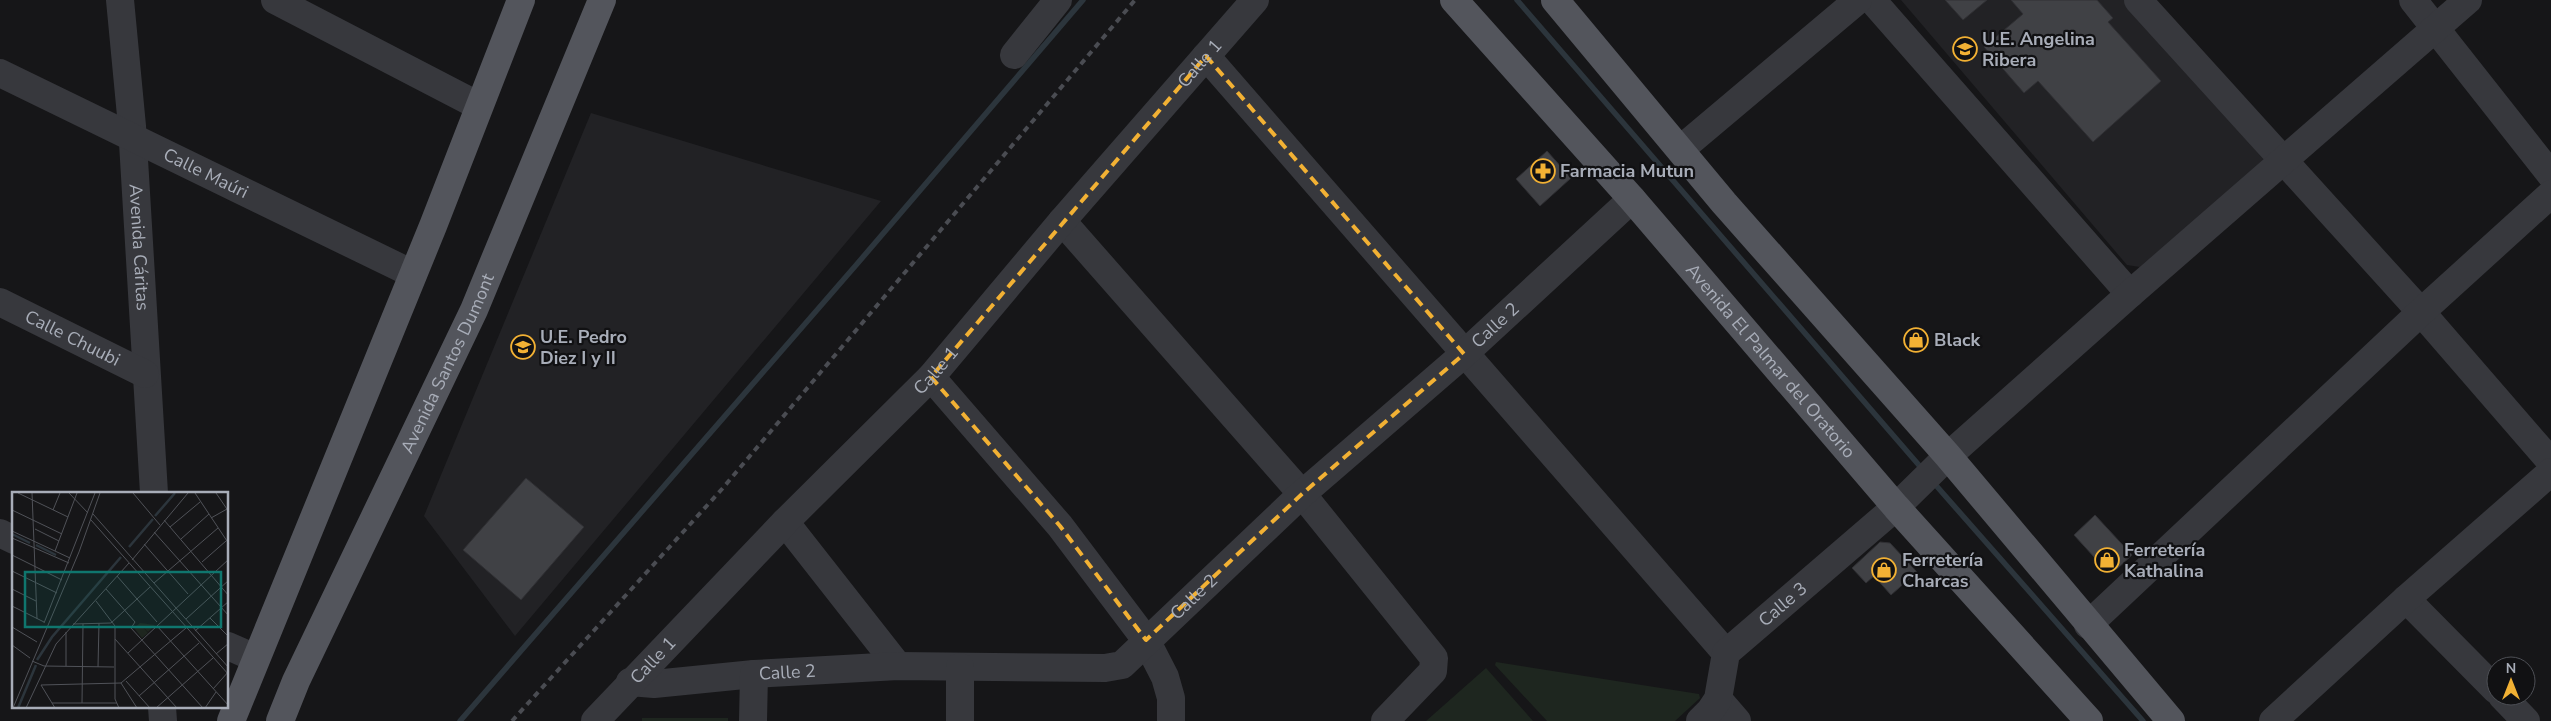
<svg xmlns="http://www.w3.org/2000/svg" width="2551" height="721" font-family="'Nunito Sans',sans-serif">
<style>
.built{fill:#222225}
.green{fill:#1e261f}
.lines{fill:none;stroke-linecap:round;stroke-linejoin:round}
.stream{stroke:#2c353c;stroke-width:5.5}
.building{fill:#404145;stroke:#303034}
.minor{stroke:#37383d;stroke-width:28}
.major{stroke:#53555c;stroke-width:28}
.rail{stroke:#4a4c52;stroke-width:4;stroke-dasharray:6 5;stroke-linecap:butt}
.marked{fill:none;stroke:#f2b134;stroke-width:4;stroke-dasharray:10 6;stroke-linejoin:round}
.labels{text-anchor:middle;stroke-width:4.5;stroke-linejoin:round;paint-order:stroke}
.poi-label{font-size:18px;font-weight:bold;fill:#a8adb8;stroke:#111113;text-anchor:start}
.street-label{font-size:18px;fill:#a8adb8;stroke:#111113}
.inset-river{fill:none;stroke:#2c353c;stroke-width:2.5}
.inset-road{fill:none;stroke:#505258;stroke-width:1}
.view{fill:#0f766e;fill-opacity:0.15;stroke:#0f766e;stroke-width:2.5}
.inset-edge{fill:none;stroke:#a8adb8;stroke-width:2.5}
</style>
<rect width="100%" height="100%" fill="#161618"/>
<path class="built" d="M1901,0h227l137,161 -125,106 -13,-2z
M591,113l290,88 -366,435 -91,-120z"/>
<path class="green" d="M1496,662l203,32 1,4 -25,23h-128l-52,-56z
M1486,668l47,53h-107z
M642,718h86v3h-86z"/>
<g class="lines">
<path class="stream" d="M1517,0l407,471
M1933,482l210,239
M460,721l397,-457 226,-264"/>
</g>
<path class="building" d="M1945,0h42l-24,20z
M2011,0h86l16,18 -5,4 53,59 -68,61 -55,-61 -14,12 -40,-46 39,-33z
M1547,151l24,27 -31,28 -24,-27z
M526,478l58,49 -63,73 -58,-50z
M2095,515l37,40 -15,14h-12l-31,-34z
M1880,542l10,1 27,29 -26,23 -17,-19 -8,7 -14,-15z"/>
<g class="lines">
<g class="minor">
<path id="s1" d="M120,0l12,126 22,367"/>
<path d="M275,0l204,106"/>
<path d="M1872,0l258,294"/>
<path d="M2138,0l283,312 130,150"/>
<path d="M2413,0l138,175"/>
<path d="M1014,55l44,-55"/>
<path d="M1206,56l520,597"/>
<path id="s2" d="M0,73l413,201"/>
<path d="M1681,149l177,-149"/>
<path d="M1062,221l240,273 132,164 -1,13 -48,50"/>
<path id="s3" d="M0,302l145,72"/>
<path d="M931,377l129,149 86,114 19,37 6,21v23"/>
<path d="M785,522l113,144"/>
<path d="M0,533l14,7"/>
<path d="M2406,599l90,91"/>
<path d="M2088,625l333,-313 130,-118"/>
<path d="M228,646l27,12"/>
<path id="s4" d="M630,682l24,2 100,-10 144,-8 207,2 17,-3 180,-171 162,-140 168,-155"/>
<path d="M2502,696l24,25"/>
<path d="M1718,699l19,22"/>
<path d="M162,707l1,14"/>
<path id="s5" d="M595,721l190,-199 146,-145 131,-156 193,-221"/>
<path d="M753,721l1,-47"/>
<path d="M960,721v-54"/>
<path id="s6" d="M1700,721l10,-10 8,-12 8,-46 170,-146 52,-51 182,-162 338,-294"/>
<path d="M2273,721l133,-122 145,-127"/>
</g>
<g class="major">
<path id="s7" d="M1454,0l178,199 264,308 193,214"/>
<path d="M1555,0l169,203 224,253 223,265"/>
<path d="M231,721l202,-495 88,-226"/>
<path id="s8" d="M280,721l16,-40 178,-371 128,-310"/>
</g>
<path class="rail" d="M512,721l210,-232 413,-489"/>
</g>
<path class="marked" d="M1206,56l258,298 -162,140 -156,146 -86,-114 -129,-149z"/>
<defs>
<g id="school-ring" transform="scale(1.25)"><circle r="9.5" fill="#111113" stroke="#f2b134" stroke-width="1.5"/><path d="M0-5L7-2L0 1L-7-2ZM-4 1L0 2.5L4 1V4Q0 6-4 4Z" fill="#f2b134"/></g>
<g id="pharmacy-ring" transform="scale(1.25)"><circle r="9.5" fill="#111113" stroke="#f2b134" stroke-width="1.5"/><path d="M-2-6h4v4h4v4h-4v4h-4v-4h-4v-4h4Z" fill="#f2b134"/></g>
<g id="shop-ring" transform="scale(1.25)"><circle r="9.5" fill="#111113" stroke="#f2b134" stroke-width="1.5"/><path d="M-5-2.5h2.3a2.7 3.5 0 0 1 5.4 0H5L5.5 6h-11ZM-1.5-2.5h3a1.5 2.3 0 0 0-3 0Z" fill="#f2b134"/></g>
</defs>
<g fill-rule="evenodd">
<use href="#school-ring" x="1965" y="49"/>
<use href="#pharmacy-ring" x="1543" y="171"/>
<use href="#shop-ring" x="1916" y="340"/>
<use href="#school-ring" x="523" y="347"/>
<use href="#shop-ring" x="2107" y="560"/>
<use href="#shop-ring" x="1884" y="570"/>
</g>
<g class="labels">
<g class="poi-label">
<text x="1982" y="45">U.E. Angelina<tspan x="1982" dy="21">Ribera</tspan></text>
<text x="1560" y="177">Farmacia Mutun</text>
<text x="540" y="343">U.E. Pedro<tspan x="540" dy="21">Diez I y II</tspan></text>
<text x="1934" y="346">Black</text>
<text x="2124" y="556">Ferretería<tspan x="2124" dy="21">Kathalina</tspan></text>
<text x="1902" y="566">Ferretería<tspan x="1902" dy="21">Charcas</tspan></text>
</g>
<g class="street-label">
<text dy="6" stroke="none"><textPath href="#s5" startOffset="894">Calle 1</textPath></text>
<text dy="6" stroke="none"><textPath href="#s2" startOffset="229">Calle Maúri</textPath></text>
<text dy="6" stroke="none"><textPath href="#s1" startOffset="248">Avenida Cáritas</textPath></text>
<text dy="6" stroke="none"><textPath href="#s4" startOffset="998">Calle 2</textPath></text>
<text dy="6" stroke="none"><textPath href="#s3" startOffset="81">Calle Chuubi</textPath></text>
<text dy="6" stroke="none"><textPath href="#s7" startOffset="480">Avenida El Palmar del Oratorio</textPath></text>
<text dy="6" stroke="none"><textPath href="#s8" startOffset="395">Avenida Santos Dumont</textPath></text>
<text dy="6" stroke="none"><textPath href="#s5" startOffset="489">Calle 1</textPath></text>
<text dy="6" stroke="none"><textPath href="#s4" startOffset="592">Calle 2</textPath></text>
<text dy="6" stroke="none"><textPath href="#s6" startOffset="150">Calle 3</textPath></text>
<text dy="6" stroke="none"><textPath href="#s5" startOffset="84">Calle 1</textPath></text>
<text dy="6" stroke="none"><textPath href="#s4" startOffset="158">Calle 2</textPath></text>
</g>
</g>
<g transform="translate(12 492)">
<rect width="216" height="216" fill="#161618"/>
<path d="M128,131l15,2 -7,7 -6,-6 6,7 -6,5 -8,-10z" fill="#1e261f"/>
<path class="inset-river" d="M143,24l20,-23M0,42l18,9M24,53l20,10M117,55l24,-28M25,168l15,-23 69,-80M6,216l18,-43"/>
<path class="inset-road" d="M6,1l50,24M20,1l5,126M57,1l19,20M121,1l27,32M183,1l34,51M204,1l13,19M0,18l50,24M41,18l7,-17M81,22l136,154M199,26l16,-9M79,28l138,155M152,28l65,76M158,35l30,-25M23,37l24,12M0,39l58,27M142,40l75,84M0,46l57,25M169,47l28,-25M132,52l44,50M43,59l22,-58M0,63l50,25M120,68l56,-67M190,70l24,-21M0,79l45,22M105,84l40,46M142,91l64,-55M0,97l24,12M94,97l29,33 -4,6 72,80M84,109l19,25v73l4,9M0,114l32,16M198,126l19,19M174,127l43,-39M32,131l51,-130M61,132l38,-1 39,-36M145,134l72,80M0,135l25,15M183,139l34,-30M103,147l62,69M0,153l18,13M116,161l101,-94M204,162l13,-11M20,169l12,5 70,1M54,174v-34M86,175l1,-44M114,189l24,27M109,191l16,25M29,193l80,-2 65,-55M29,193l14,23M201,197l16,-18M127,204l60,-53M40,211h65M70,211l1,-79M1,216l66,-156 21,-59M14,216l30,-64 73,-81M144,216l57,-50M193,216l11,-16"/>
<path class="view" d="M13,80h196v55h-196z"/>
<rect width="216" height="216" class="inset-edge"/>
</g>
<g transform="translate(2511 681)"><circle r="24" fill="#111113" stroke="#4d4f55"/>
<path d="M0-4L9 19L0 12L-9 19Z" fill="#f2b134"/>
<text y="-8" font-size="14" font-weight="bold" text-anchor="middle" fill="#a8adb8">N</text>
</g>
</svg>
